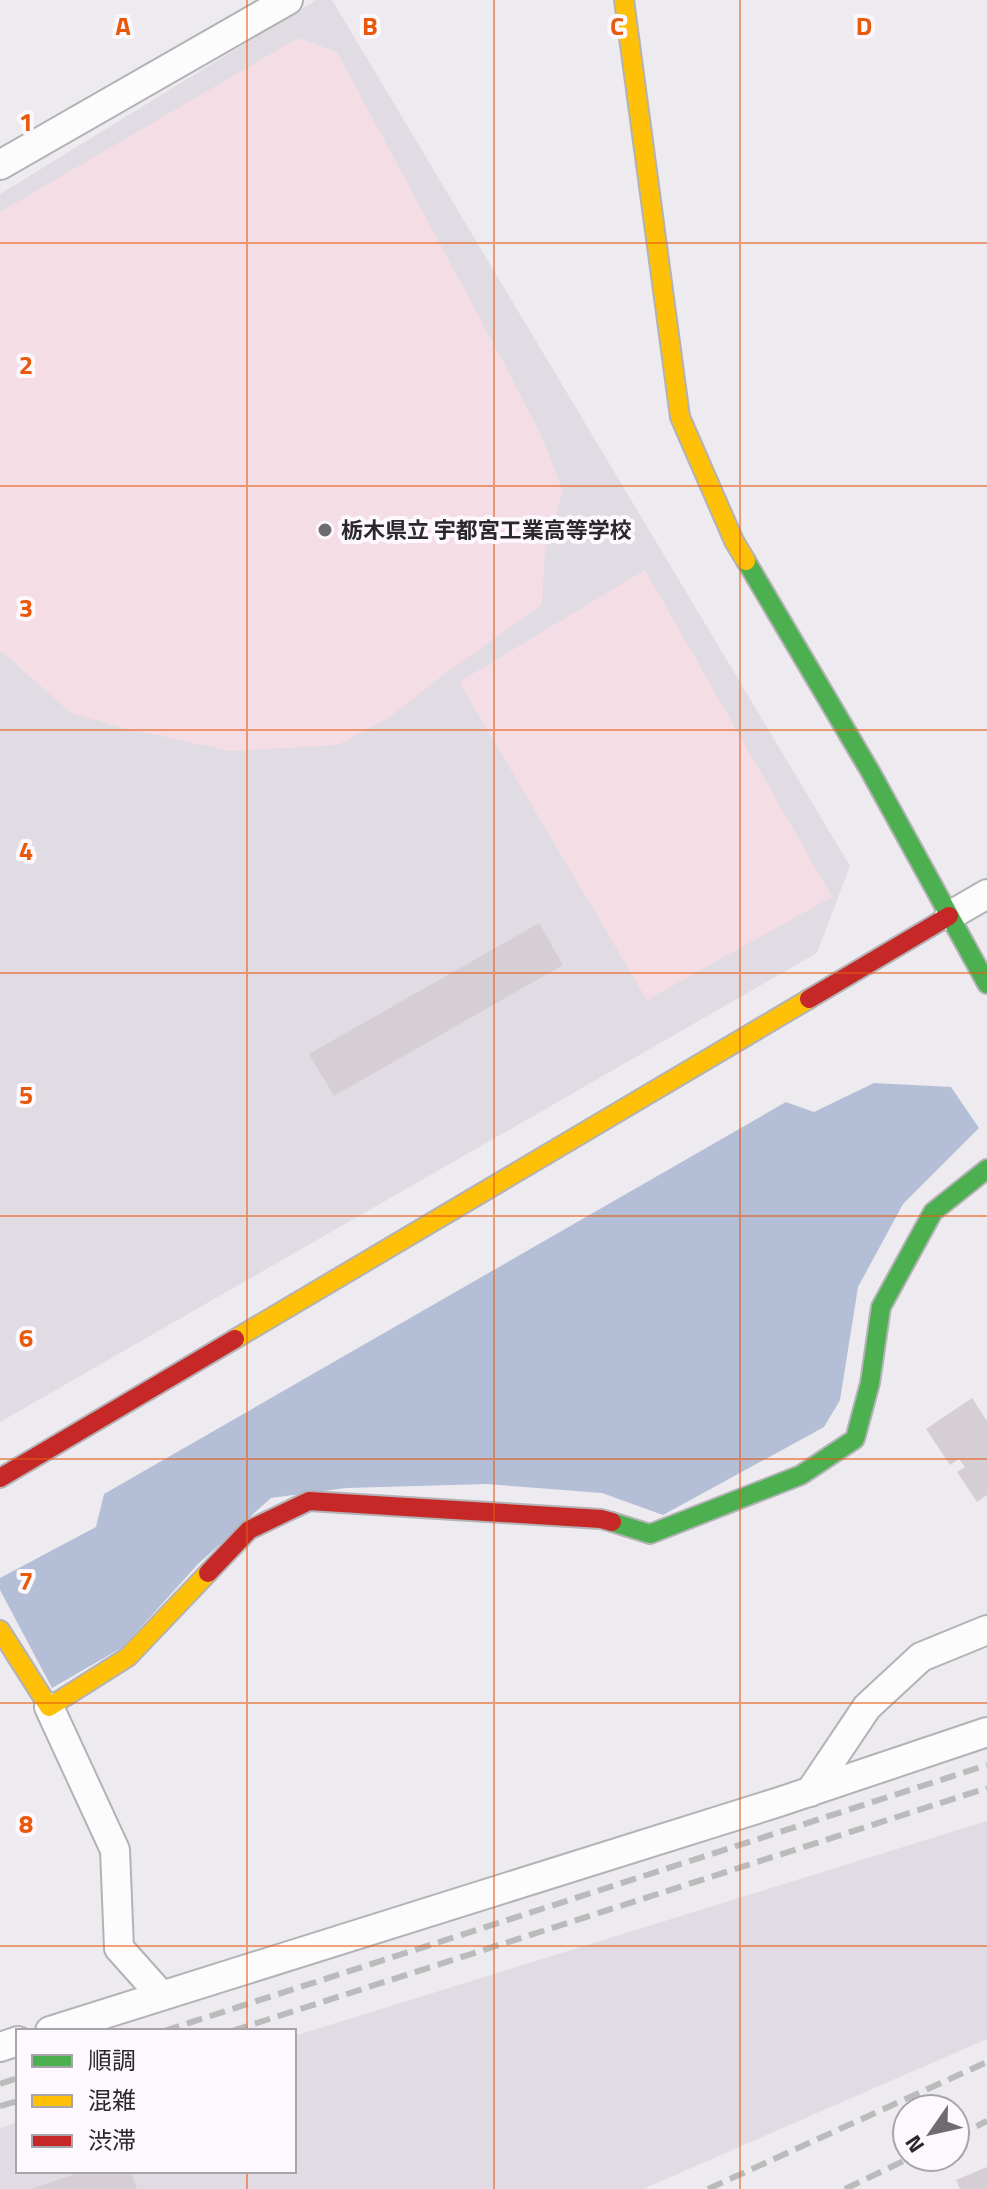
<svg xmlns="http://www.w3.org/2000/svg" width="987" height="2189" font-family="'Titillium Web','Noto Sans JP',sans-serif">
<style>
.built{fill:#e1dce4}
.green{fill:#f4dde4}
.water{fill:#b4bed6}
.building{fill:#d6ced5}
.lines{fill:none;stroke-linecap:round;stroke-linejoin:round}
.street-casing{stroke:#b3b2b5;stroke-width:32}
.fast-casing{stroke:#b3b2b5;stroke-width:22}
.slow-casing{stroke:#b3b2b5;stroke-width:22}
.jam-casing{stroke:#b3b2b5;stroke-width:22}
.street{stroke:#fcfcfd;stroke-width:28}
.fast{stroke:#4caf50;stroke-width:18}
.slow{stroke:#ffc107;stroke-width:18}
.jam{stroke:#c62828;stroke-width:18}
.rail{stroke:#bcbbbc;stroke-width:6;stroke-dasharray:16 8;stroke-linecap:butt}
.grid{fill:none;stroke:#e8590c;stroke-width:2;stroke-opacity:0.55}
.poi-dot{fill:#6e6c70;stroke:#fcf8fe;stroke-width:3}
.labels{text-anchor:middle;stroke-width:8;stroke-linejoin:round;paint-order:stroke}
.poi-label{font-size:22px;font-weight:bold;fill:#2a282b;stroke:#fcf8fe;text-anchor:start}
.grid-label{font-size:26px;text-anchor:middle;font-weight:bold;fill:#e8590c;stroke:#fcf8fe;stroke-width:8;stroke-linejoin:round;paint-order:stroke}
</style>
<rect width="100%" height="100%" fill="#edebef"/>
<path class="built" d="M316,0h16l518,866 -33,87 -817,469v-1228z
M987,1821v218l-344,150h-643v-61l18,-6v49h276v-135z"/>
<path class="green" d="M298,38l39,14 169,315 35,68 22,56 -18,58 -3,56 -95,67 -59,46 -50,27 -108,6 -110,-24 -49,-14 -71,-63v-438z
M645,570l187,327 -185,103 -188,-318z"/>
<path class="water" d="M874,1083l77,4 28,41 -76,76 -45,83 -18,113 -16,27 -161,88 -61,-22 -115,-9 -141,4 -75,10 -73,66 -75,83 -71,41 -52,-98v-12l96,-51 8,-33 682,-392 28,10z"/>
<path class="building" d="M539,923l24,42 -229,131 -25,-42z
M972,1398l15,23v74l-10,7 -20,-30 8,-5 -6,-8 -9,6 -24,-36z
M987,2167v22h-27l-4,-9z
M84,2171h47l6,18h-106z"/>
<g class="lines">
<g class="street-casing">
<path id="street" d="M0,165l288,-165
M949,916l38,-22
M49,1707l66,143 4,98 42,47
M810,1792l57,-85 54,-50 66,-27
M50,2031l729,-229 208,-70
M0,2047l18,-6"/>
</g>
<g class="fast-casing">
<path id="fast" d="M746,561l124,210 117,213
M612,1522l38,12 151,-59 54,-36 15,-56 11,-76 52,-95 54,-43"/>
</g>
<g class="slow-casing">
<path id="slow" d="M624,0l56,417 54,124 12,20
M235,1339l574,-340
M0,1630l49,77 79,-50 80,-84"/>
</g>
<g class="jam-casing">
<path id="jam" d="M809,999l140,-83
M0,1478l235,-139
M208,1573l41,-43 60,-29 292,18 11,3"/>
</g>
<use href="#street" class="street"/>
<use href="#fast" class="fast"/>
<use href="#slow" class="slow"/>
<use href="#jam" class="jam"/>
<path class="rail" d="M164,2031l823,-266
M232,2031l755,-243
M0,2084l18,-6
M0,2106l18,-5
M955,2137l32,-16
M708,2189l279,-127
M845,2189l67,-32"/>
</g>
<path class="grid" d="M247,0v2031M494,0v2189M740,0v2189M0,243h987M0,486h987M0,730h987M0,973h987M0,1216h987M0,1459h987M0,1703h987M0,1946h987M247,2171v18"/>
<circle class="poi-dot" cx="325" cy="530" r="8"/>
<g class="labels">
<g class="poi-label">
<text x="341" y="538">栃木県立 宇都宮工業高等学校</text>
</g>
</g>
<g class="grid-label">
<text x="123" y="35">A</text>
<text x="370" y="35">B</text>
<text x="617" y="35">C</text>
<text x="864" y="35">D</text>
<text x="26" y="131">1</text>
<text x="26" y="374">2</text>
<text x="26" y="617">3</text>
<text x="26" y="860">4</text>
<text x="26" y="1104">5</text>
<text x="26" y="1347">6</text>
<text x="26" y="1590">7</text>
<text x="26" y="1833">8</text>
</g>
<rect x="16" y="2029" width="280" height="144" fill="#fcf8fe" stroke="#a8a5aa" stroke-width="2"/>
<rect x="32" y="2055" width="40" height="12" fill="#4caf50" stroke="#a8a5aa" stroke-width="2"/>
<text x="88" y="2069" font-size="24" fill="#2a282b">順調</text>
<rect x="32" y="2095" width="40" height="12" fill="#ffc107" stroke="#a8a5aa" stroke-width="2"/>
<text x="88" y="2109" font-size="24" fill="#2a282b">混雑</text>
<rect x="32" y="2135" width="40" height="12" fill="#c62828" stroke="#a8a5aa" stroke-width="2"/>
<text x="88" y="2149" font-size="24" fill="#2a282b">渋滞</text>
<g transform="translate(931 2133) rotate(236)"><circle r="38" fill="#fcf8fe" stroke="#a8a5aa" stroke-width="2"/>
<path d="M0-6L14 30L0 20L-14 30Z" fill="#6e6c70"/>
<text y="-12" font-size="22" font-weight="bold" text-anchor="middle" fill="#2a282b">N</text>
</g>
</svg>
